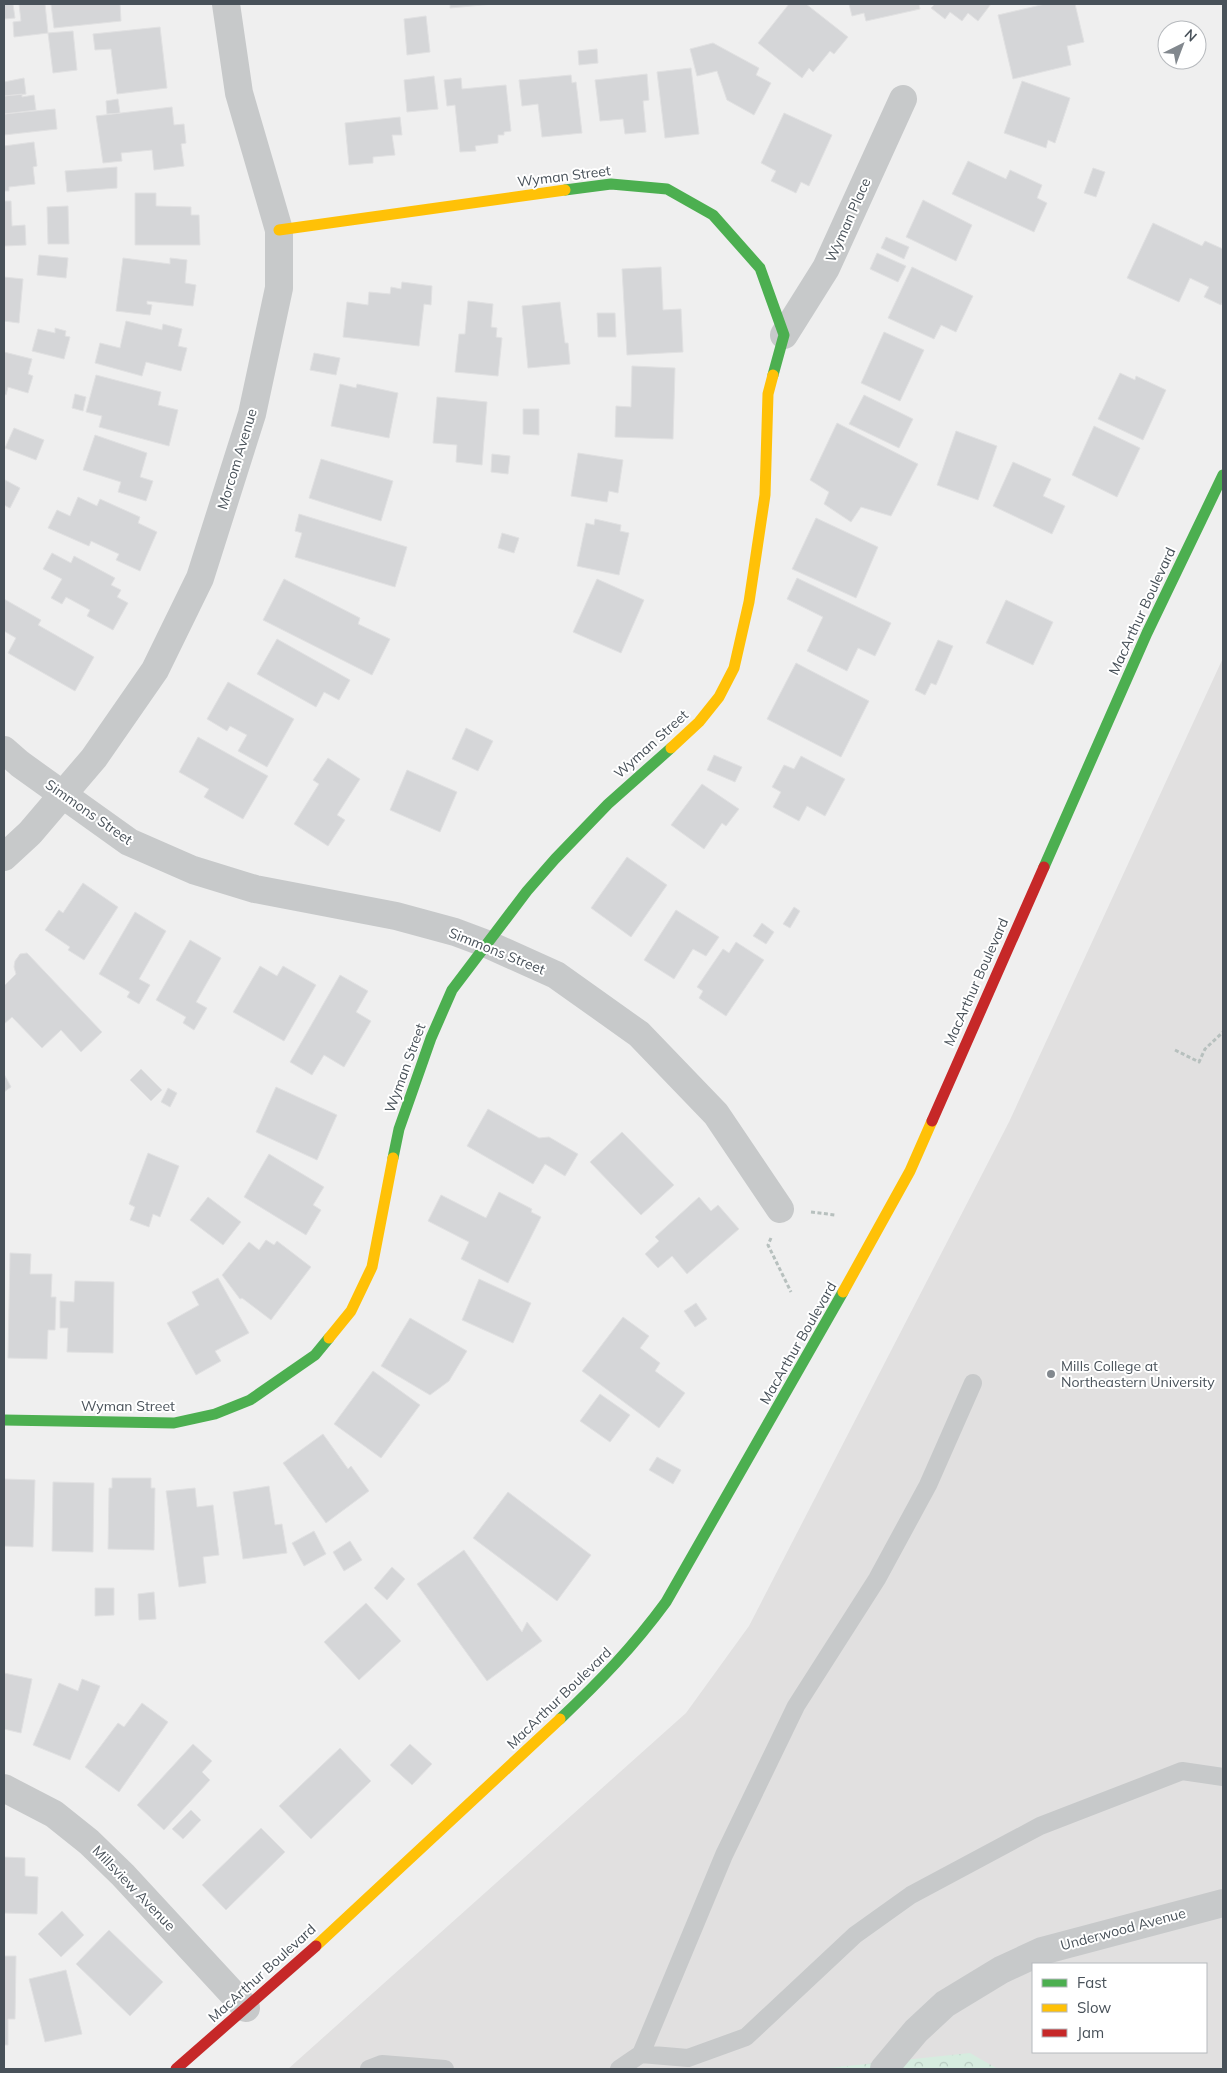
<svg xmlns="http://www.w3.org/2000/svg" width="1227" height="2073" font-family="Mulish,sans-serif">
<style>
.education{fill:#e1e0e0;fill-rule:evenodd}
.forest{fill:url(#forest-crowns)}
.building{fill:#d5d6d8;stroke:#e1e1e2}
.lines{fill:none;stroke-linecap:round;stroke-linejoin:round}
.path{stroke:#b7c0be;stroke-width:3;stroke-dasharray:4 2.5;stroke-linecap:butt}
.lane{stroke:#c7c9ca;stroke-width:18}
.street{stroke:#c7c9ca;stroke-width:28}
.fast{stroke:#4caf50;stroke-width:11}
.slow{stroke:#ffc107;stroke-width:11}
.jam{stroke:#c62828;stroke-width:11}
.poi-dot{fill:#82888e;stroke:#fff;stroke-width:2}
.labels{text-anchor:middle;stroke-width:4;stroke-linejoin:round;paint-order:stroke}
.street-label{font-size:14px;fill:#485159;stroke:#fff}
.poi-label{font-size:14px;fill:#485159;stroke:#fff;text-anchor:start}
</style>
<defs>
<pattern id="forest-crowns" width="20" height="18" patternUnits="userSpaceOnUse" patternTransform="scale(1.25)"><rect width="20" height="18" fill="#d6ecdf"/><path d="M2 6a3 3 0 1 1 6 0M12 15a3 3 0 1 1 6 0" fill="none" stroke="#b9ccc2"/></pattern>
</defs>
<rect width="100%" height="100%" fill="#efefef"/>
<path class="education" d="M1223,658v1411h-935l398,-356 63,-87 260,-504zM1033,1964h173v88h-173z"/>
<path class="forest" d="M970,2053l28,16h-179z"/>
<path class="building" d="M4,4h9l2,14 -11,1z
M19,4h26l3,29 -34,4 -1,-15 8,-1z
M51,4h69l1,17 -67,7z
M450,4h43l-43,4z
M789,4h17l42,33 -14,17 -4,-3 -17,21 -4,-4 -7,10 -44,-35z
M849,4h70l1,5 -54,12 -2,-8 -12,3z
M935,4h56l-13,17 -10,-8 -6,8 -12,-9 -5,7 -14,-11z
M1045,4h30l9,38 -17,4 4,19 -58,14 -15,-64z
M426,16l4,36 -23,3 -3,-36z
M160,27l7,61 -50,6 -6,-45 -16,1 -2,-16z
M73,31l4,39 -24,3 -5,-40z
M713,43l46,25 -3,7 15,8 -17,32 -27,-15 -10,-29 -20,5 -7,-27z
M597,49l1,14 -19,2 -1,-14z
M691,68l8,66 -34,4 -8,-66z
M647,74l2,26 -6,1 3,31 -21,2 -2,-15 -23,2 -5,-41z
M571,75l1,8 4,-1 6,51 -40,4 -4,-33 -16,2 -3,-26z
M434,76l4,33 -31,3 -3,-32z
M24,78l2,16 -22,2v-14z
M461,78l1,11 44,-4 5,46 -7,1v3h-6v8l-23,3 1,5 -16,1 -5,-47 -8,1 -3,-26z
M1022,81l48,17 -15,45 -7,-3 -2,8 -42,-15z
M22,94v3l12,-2 2,15 -32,4v-18z
M118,99l2,14 -13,1 -1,-13z
M172,107l2,18 10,-1 2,19 -5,1 3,22 -30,4 -2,-20 -31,3 1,8 -19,2 -7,-47z
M55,109l2,20 -53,6v-21z
M784,113l48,22 -23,51 -8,-4 -5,11 -25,-12 5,-10 -15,-8z
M400,117l2,18h-10l3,20 -22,2v6l-24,2 -4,-42z
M34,142l3,24 -4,1 2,17 -26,3v4h-5v-45z
M968,161l38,18 4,-9 32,15 -5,13 10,5 -13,29 -82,-38z
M117,167v21l-50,4 -2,-21z
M1093,168l12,4 -9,25 -12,-4z
M135,193h21v13l35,1v8h8l1,30h-65z
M923,200l49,25 -16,36 -50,-24z
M4,201h7l1,25 13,-1 1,20 -22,1z
M68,206l1,38h-21l-1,-37z
M1153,223l49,23 3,-5 18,8v52l-2,4 -17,-8 5,-10 -19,-9 -11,24 -52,-24z
M886,237l23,10 -5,12 -23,-11z
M877,253l29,13 -8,16 -28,-13z
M39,255l29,3 -2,20 -29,-3z
M123,258l47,6v-6l17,2 -2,23 11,2 -3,21 -46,-5v3l5,1 -2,10 -34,-4z
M661,267l2,43 18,-1 2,43 -56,3 -5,-86z
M912,267l61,29 -17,36 -15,-7 -7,14 -46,-21z
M4,277l19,2 -4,44 -15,-2z
M402,282l30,4 -1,19 -7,-1 -5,42 -76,-9 4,-35 21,3 1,-13 21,2 1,-7 10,2z
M468,301l25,3 -2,23 6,1 -1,9 6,1 -4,38 -43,-4 4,-38h6z
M560,302l5,41h3l2,21 -42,4 -6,-62z
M597,313h18l1,24h-18z
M126,321l36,9 1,-6 19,5 -4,17 9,2 -6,23 -35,-9 -4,14 -47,-13 5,-20 20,5z
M55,328l11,3 -1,5 5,1 -6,22 -32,-8 6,-22 17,4z
M884,332l40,18 -24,51 -39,-18z
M4,352l28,7 -4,15 5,2 -5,17 -20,-6 -2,8 -2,-1z
M314,353l26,5 -4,17 -26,-5z
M632,366l43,2 -2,71 -58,-2 1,-31 15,1z
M1120,373l15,7 1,-4 30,14 -23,50 -45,-21z
M96,375l65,17 -3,13 20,5 -9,36 -70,-19 3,-11 -16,-4z
M340,384l16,4 1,-4 41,9 -9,45 -58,-12z
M75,394l11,3 -3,14 -11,-3z
M864,395l49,24 -14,29 -50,-24z
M437,397l50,5 -5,63 -26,-3 1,-17 -24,-2z
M523,409h16v26l-16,-1z
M837,423l81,41 -27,52 -30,-9 -10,15 -27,-18 5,-12 -19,-12z
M1094,426l46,22 -23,49 -45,-22z
M14,428l30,12 -8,20 -31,-12z
M956,431l41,15 -19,54 -41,-15z
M95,435l52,18 -7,24 13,4 -7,20 -28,-9 3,-10 -38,-12z
M578,453l45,7 -5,33 -9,-2 -2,11 -36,-6z
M492,454l18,2 -2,18 -17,-2z
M321,459l72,22 -12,40 -72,-23z
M1013,462l38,17 -8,17 22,10 -13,28 -59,-28z
M5,480l15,8 -10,20 -6,-3z
M78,497l19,9 3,-7 40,18 -2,6 19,9 -17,39 -24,-11 3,-6 -28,-13 -2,5 -41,-18 9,-18 13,6z
M299,514l108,33 -12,40 -100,-30 7,-24 -7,-2z
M816,518l62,29 -22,51 -64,-29z
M595,519l26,6 -1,6 9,2 -10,42 -42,-9 9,-43 8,2z
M502,533l17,5 -5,15 -16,-5z
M52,553l19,10 3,-7 41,22 -4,7 10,5 -4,7 11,6 -15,27 -26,-14 3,-6 -24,-13 -4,7 -11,-6 11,-19 -19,-10z
M797,578l94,45 -16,33 -17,-8 -11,23 -40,-20 16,-34 -36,-18z
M284,579l76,39 -2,6 32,15 -18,36 -109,-55z
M597,579l47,21 -23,53 -48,-21z
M4,599l37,21 -3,5 56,32 -19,34 -67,-38 8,-15 -12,-7z
M1006,600l47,22 -20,43 -47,-22z
M277,639l73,41 -11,20 -15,-8 -8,15 -59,-33z
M938,640l15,6 -17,39 -5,-2 -6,12 -10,-5z
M796,663l73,38 -28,56 -74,-38z
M228,682l66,37 -27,48 -29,-16 9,-16 -17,-9 -3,5 -20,-12z
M466,728l27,13 -15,30 -26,-12z
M198,737l70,39 -25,43 -39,-22 5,-8 -30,-17z
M714,755l28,12 -7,15 -28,-12z
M801,756l44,23 -20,37 -18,-10 -8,15 -26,-14 8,-15 -9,-5 12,-22 10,4z
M328,758l32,21 -23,36 8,5 -17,26 -34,-22 25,-40 -6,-4z
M407,770l50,22 -17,40 -50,-22z
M702,784l37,25 -13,17 -4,-3 -18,26 -33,-24z
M627,857l40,28 -36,52 -40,-29z
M83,883l35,24 -34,53 -16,-10 2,-3 -25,-17 14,-20 4,3z
M794,907l6,4 -10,17 -7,-4z
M676,910l43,27 -13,19 -13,-7 -19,30 -30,-19z
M135,912l31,19 -27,48 11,6 -11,19 -12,-7 3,-5 -31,-18z
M762,923l12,9 -8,12 -13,-8z
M190,940l31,18 -25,44 11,6 -13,22 -11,-7 3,-6 -30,-17z
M736,942l28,18 -38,56 -27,-18 4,-7 -6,-4 26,-38 6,4z
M27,953l75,79 -21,20 -20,-22 -19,18 -30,-31 -8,7v-38l12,-12 -2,-7 1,-6 5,-7z
M260,966l17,10 6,-10 33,19 -32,56 -51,-29z
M340,975l28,16 -12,21 15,9 -27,46 -20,-12 -12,20 -22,-13z
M141,1069l21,21 -11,11 -21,-21z
M4,1074l7,13 -7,5z
M276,1087l61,28 -20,45 -61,-28z
M168,1088l9,5 -7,14 -9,-5z
M488,1109l51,29 10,-1 29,17 -13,22 -20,-12 -12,20 -66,-38z
M622,1132l52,53 -33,30 -51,-53z
M148,1153l31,13 -19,51 -7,-3 -4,13 -19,-7 5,-13 -6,-3z
M269,1154l55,33 -11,18 8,5 -15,25 -62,-38z
M499,1192l33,17 -1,3 10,5 -33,66 -47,-24 8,-17 -41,-21 13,-26 45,23z
M208,1197l33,25 -18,23 -33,-25z
M699,1197l12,14 7,-6 21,24 -52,45 -15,-18 -14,12 -13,-14 14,-13 -4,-4z
M266,1240l8,5 3,-4 34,26 -40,53 -29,-22 -2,1 -18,-24 27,-33 10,8z
M10,1253l21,1 -1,20h22l-1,23h5l-1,33h-7l-1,29 -39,-1z
M218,1278l31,55 -34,18 6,10 -25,14 -29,-52 32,-18 -7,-13z
M479,1279l52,24 -18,40 -51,-23z
M75,1281l39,1 -1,71 -46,-1 1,-24h-8v-27l14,1z
M696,1303l11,16 -12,8 -11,-16z
M623,1317l26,19 -9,12 20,15 -5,8 30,22 -26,35 -77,-57z
M410,1318l57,33 -18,30 -19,14 -49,-29z
M373,1371l47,34 -39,53 -47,-34z
M600,1394l30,21 -20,27 -30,-21z
M323,1434l25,35 3,-3 18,25 -43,32 -43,-60z
M657,1457l24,13 -8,14 -24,-14z
M112,1478h39v10h4l-1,62 -46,-1 1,-61h3z
M4,1479l31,1 -2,67 -29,-1z
M53,1482l41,1 -1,69 -41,-1z
M269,1486l6,39 7,-1 5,29 -44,6 -10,-67z
M195,1488l2,19 16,-2 6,50 -16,2 3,26 -27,4 -13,-96z
M508,1492l83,63 -34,46 -84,-63z
M314,1531l12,23 -22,12 -12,-23z
M350,1541l12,19 -18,11 -11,-19z
M464,1550l58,82 5,-10 15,19 -55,40 -70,-97z
M392,1567l13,12 -18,21 -13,-12z
M95,1588h19v27l-19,1z
M154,1592l2,27 -17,1 -1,-26z
M366,1603l35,38 -42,39 -35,-38z
M4,1673l28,6 -11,54 -17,-4z
M82,1679l18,7 -30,74 -37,-15 26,-62 19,8z
M142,1703l26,19 -49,70 -34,-25 33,-44 6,4z
M193,1744l19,17 -10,11 8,8 -46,50 -27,-25z
M410,1744l22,20 -20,21 -22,-20z
M340,1748l31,33 -60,58 -32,-33z
M191,1810l10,10 -18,19 -11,-10z
M261,1828l24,24 -59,58 -24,-25z
M4,1857l21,1v18l13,1 -1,37 -33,-1z
M62,1911l22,24 -23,22 -23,-23z
M109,1930l54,52 -33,34 -54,-52z
M4,1956h12l-1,63h-7v26h-4z
M66,1970l16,64 -37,8 -16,-63z"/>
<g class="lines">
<path class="path" d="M1175,1050l24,12 6,-13 18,-17
M811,1212l24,3
M771,1238l-3,7 23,47"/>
<path class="lane" d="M641,2054l47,4 58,-21 109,-102 56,-40 129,-69 142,-55 41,6
M369,2069l13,-5 63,5
M619,2069l22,-15 83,-199 72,-149 81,-127 51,-94 45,-102"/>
<path class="street" d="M784,335l42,-67 77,-169
M4,750l16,14 109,78 64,28 62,19 141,27 59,16 32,12 69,31 83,59 77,80 64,95
M4,857l26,-24 64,-75 61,-88 45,-92 52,-164 27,-126v-58l-40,-137 -13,-89
M4,1788l50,26 35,28 34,33 123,133
M884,2069l32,-38 29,-27 56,-34 41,-19 181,-48"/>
<path class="fast" d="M565,190l46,-6 56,5 46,26 47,53 24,67 -11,40
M1044,867l103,-234 76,-158
M393,1158l6,-29 32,-91 21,-48 75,-99 28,-32 53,-55 63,-56
M4,1420l170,3 41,-9 35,-14 65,-45 14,-17
M560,1719c40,-38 73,-72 106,-117l177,-310"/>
<path class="slow" d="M279,230l286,-40
M671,748l28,-26 20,-25 15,-29 15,-66 16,-107 3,-101 5,-19
M843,1292l67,-121 22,-50
M329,1338l22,-27 21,-44 21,-109
M316,1946l244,-227"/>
<path class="jam" d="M932,1121l112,-254
M176,2069l140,-123"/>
</g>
<circle class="poi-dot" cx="1051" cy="1374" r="5"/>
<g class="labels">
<g class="street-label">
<text transform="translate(564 176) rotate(-7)" y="5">Wyman Street</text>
<text transform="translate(848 220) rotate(-66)" y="5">Wyman Place</text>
<text transform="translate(237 459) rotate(-73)" y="5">Morcom Avenue</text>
<text transform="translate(1142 611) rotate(-65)" y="5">MacArthur Boulevard</text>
<text transform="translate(651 744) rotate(-42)" y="5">Wyman Street</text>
<text transform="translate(89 812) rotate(35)" y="5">Simmons Street</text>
<text transform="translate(497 951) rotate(22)" y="5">Simmons Street</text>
<text transform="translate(976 982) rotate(-66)" y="5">MacArthur Boulevard</text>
<text transform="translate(405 1068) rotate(-70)" y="5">Wyman Street</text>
<text transform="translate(798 1343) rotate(-60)" y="5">MacArthur Boulevard</text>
<text x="128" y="1411">Wyman Street</text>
<text transform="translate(559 1698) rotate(-44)" y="5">MacArthur Boulevard</text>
<text transform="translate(134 1888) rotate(46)" y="5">Millsview Avenue</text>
<text transform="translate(1123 1929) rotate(-15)" y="5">Underwood Avenue</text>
<text transform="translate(262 1973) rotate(-42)" y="5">MacArthur Boulevard</text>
</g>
<g class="poi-label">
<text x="1061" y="1371">Mills College at<tspan x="1061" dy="16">Northeastern University</tspan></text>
</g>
</g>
<rect width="1227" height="2073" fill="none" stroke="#485159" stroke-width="10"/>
<rect x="1032" y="1963" width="175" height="90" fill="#ffffff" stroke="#b6b9bd"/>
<rect x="1042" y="1979" width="25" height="8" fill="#4caf50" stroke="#b6b9bd"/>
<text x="1077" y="1988" font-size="15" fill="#485159">Fast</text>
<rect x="1042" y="2004" width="25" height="8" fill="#ffc107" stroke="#b6b9bd"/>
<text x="1077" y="2013" font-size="15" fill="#485159">Slow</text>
<rect x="1042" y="2029" width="25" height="8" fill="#c62828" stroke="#b6b9bd"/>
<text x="1077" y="2038" font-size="15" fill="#485159">Jam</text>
<g transform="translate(1182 45) rotate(42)"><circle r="24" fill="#ffffff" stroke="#b6b9bd"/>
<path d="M0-4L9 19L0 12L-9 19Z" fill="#82888e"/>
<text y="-8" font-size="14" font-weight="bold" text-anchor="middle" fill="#485159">N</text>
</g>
</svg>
